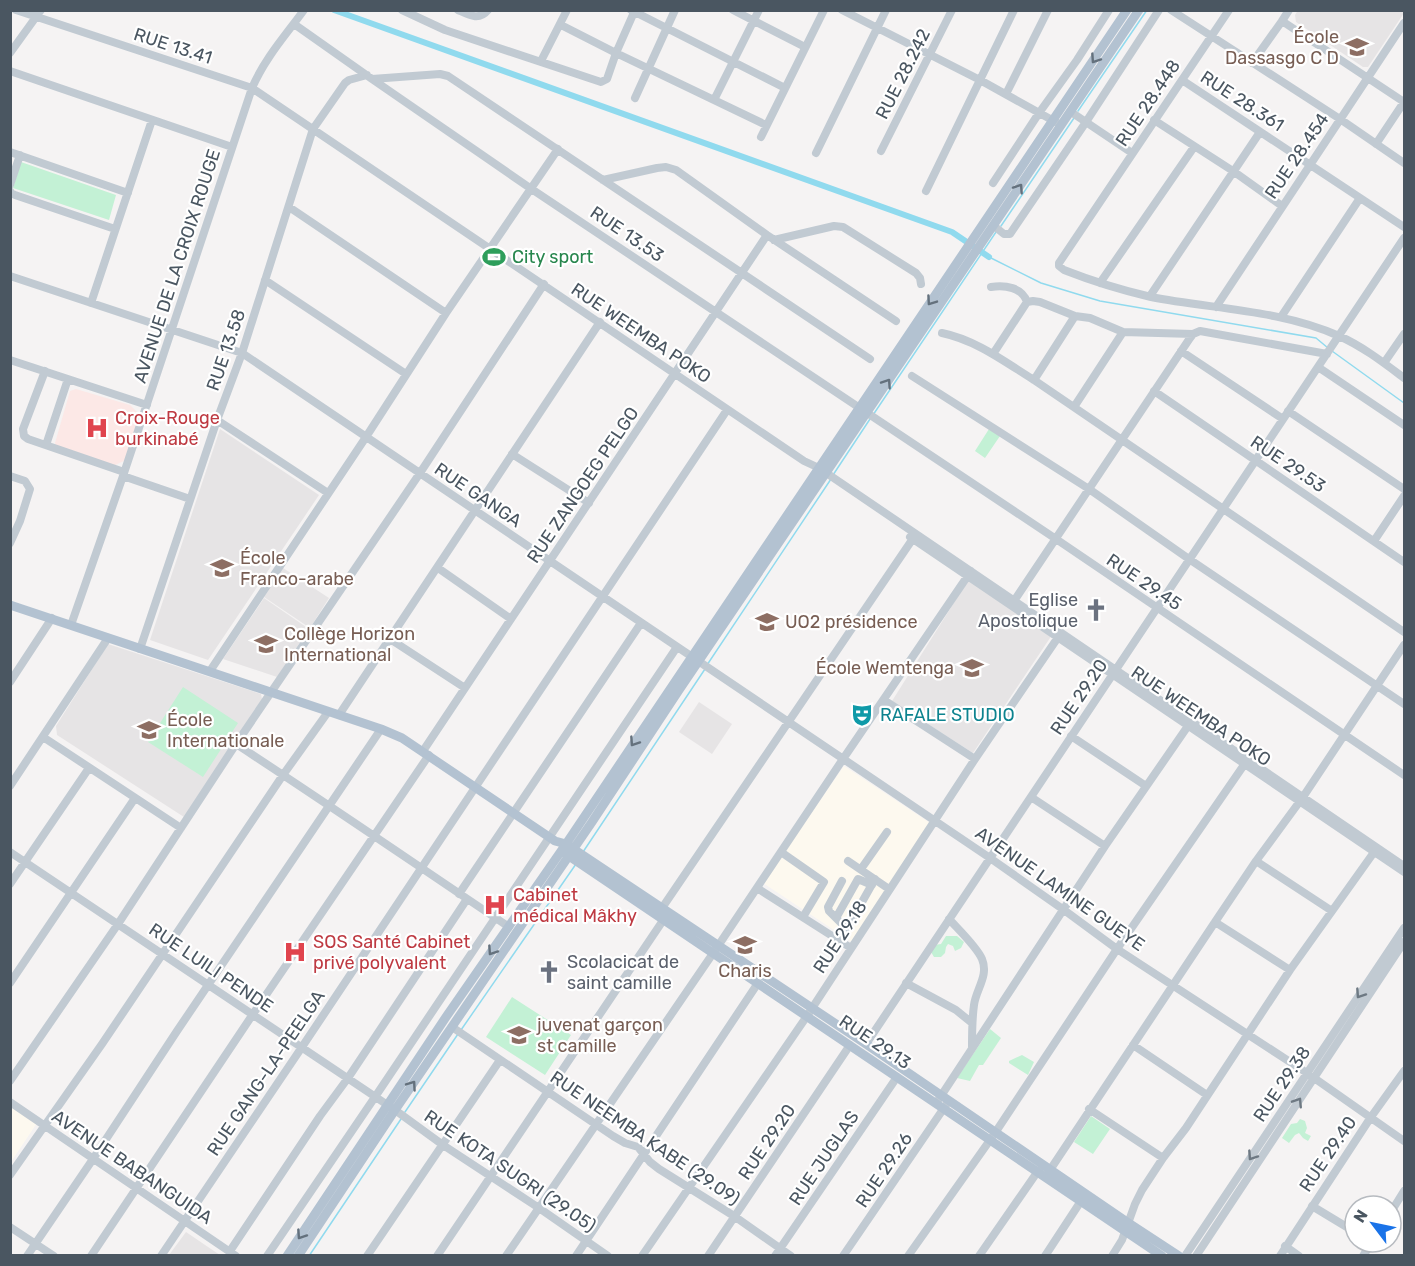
<svg xmlns="http://www.w3.org/2000/svg" width="1415" height="1266" font-family="Rubik,sans-serif">
<style>
.commercial{fill:#fdf9ef}
.education{fill:#e6e4e5}
.medical{fill:#fce8e6}
.green{fill:#c3f1d5}
.lines{fill:none;stroke-linecap:round;stroke-linejoin:round}
.stream{stroke:#90daee;stroke-width:1.5}
.canal{stroke:#90daee;stroke-width:6}
.minor{stroke:#c1cad2;stroke-width:8}
.major{stroke:#b3c2d1;stroke-width:9}
.oneway{stroke:#64717d}
.oneway2{stroke:#6e7983}
.labels{text-anchor:middle;stroke-width:4.5;stroke-linejoin:round;paint-order:stroke}
.education-label{font-size:18px;fill:#785e54;stroke:#fff;text-anchor:start}
.street-label{font-size:18px;fill:#4a5661;stroke:#fff}
.leisure-label{font-size:18px;fill:#27864d;stroke:#fff;text-anchor:start}
.health-label{font-size:18px;fill:#be3a42;stroke:#fff;text-anchor:start}
.worship-label{font-size:18px;fill:#5b616d;stroke:#fff;text-anchor:end}
.culture-label{font-size:18px;fill:#0d838f;stroke:#fff;text-anchor:start}
</style>
<rect width="100%" height="100%" fill="#f5f3f3"/>
<path class="commercial" d="M844,766l86,57 -78,119 -89,-59z
M11,1105l26,18 -26,39z"/>
<path class="education" d="M1298,10h106v3l-36,54h-5l-67,-45 -1,-7z
M220,429l99,66 -111,165 -58,-20z
M283,568l46,30 -19,30 -46,-31z
M969,579l83,56 -79,118 -81,-52z
M264,598l45,31 -32,48 -54,-18z
M108,644l153,50 1,5 -78,118 -127,-82 -1,-9z
M699,702l33,22 -20,30 -33,-22z
M186,1232l25,17 9,6h-51z"/>
<path class="medical" d="M76,389l54,16 9,9 -13,46 -15,7 -55,-18 -1,-6 15,-52z"/>
<path class="green" d="M21,162l95,33 -7,25 -96,-32z
M989,429l11,7 -15,22 -10,-7z
M183,687l55,36 -35,54 -55,-35z
M946,936h11l7,6 -3,6 -6,3 -2,-5 -5,-2 -2,3 -1,6 -4,4h-7l-3,-5 3,-7 7,-1z
M512,997l59,38 -26,40 -59,-38z
M990,1029l11,9 -18,27h-4l-9,16 -13,-3z
M1022,1055l12,7 -6,13 -19,-12v-2z
M1091,1116l19,13 -17,25 -19,-12z
M1300,1119l5,2 2,7 -2,5 6,3 -3,5 -5,-3 -4,-5 -4,2 -6,8 -7,-5 9,-14 6,-1z"/>
<g class="lines">
<path class="stream" d="M1078,111l69,-101
M1001,226l73,-108
M989,257l52,26 59,18 216,37 12,10
M1332,351l72,52
M873,415l123,-183
M833,475l37,-56
M707,665l124,-186
M583,852l122,-183
M461,1030l115,-166
M405,1112l53,-78
M309,1256l92,-137"/>
<path class="canal" d="M334,10l618,222 37,25"/>
<path class="minor" d="M16,10l236,78 552,373 15,7 585,398
M402,10l43,20 156,52 6,-3 9,-26 19,-43
M458,10c11,5 21,11 30,0
M631,10l154,78
M733,10l72,37
M842,10l138,70 81,45
M1171,10l169,109 64,44
M1229,10l-170,253v3l5,4c28,11 57,20 87,27 61,12 131,13 188,39 23,10 45,27 65,42
M1282,21l7,-11
M294,24l78,55 68,-5 8,2 422,283
M561,25l55,28 150,72
M10,53l31,-43
M541,61l26,-51
M1252,63l30,-42 122,81
M10,71l222,76
M372,79l158,109 526,351 348,236
M1182,80l222,147
M1006,94l42,-84
M635,98l40,-88
M714,100l45,-90
M1071,112l61,41
M1154,120l79,51 49,35
M761,137l63,-127
M1376,144l28,-42
M881,151l71,-141
M10,152l118,41
M816,153l70,-143
M603,180l54,-12 9,-1 10,3 91,65 129,86
M993,183l46,-70 38,-53 32,-50
M10,185l10,-30
M10,191l1,2 4,2 100,34
M926,191l88,-181
M289,207l157,106
M994,226l10,8h6l76,-112 73,-112
M774,240l60,-14 9,1 73,46 4,5 1,6
M10,276l232,77 748,505 74,52 53,39 190,124 97,68
M265,280l141,94
M1100,283l94,-136
M991,287c14,-2 31,0 36,15l-34,52
M1150,296l110,-164
M1027,302l6,-1 7,1 35,14 15,2 33,14 70,2
M91,303l61,-183
M1216,307l188,-284
M1281,317l79,-119
M942,333c34,7 63,29 92,47l370,252
M1181,351l102,68
M10,360l137,45
M1384,363l20,-29
M1318,367l86,58
M45,371l-22,58 1,7 4,3 96,33
M912,376l177,113 100,70 215,145
M1034,380l41,-64
M1154,391l250,171
M1074,407l49,-75
M1288,411l116,78
M217,420l111,73
M46,445l22,-66
M512,454l77,49
M10,476l15,5 5,8 -10,32 -10,22
M123,476l67,23
M910,537l494,335
M1374,541l30,-45
M438,568l73,51
M1014,601l176,-263 3,-4 7,-3 127,23
M71,625l52,-149 129,-388c13,-30 33,-52 52,-78
M390,639l75,49
M140,649l77,-229 25,-67 71,-224 32,-46 4,-3 18,-5
M210,671l156,-234 80,-124 112,-164
M10,682l42,-64
M884,700l91,59
M339,715l261,-393
M1071,736l75,50
M43,737l138,91
M236,744c92,60 182,122 273,183
M423,751l344,-516
M10,786l98,-148
M1031,797l74,49
M10,852l385,258 48,35 96,63 69,48
M781,852l43,30 -21,35
M848,861l41,28
M1256,861l76,50
M861,869l26,-37
M842,881l-14,26 1,4 18,18
M10,884l79,-116
M757,888l94,60
M459,894l182,-271
M660,911l254,-374
M836,918l22,-39 14,6
M949,919c9,10 28,28 33,40 7,17 -6,30 -8,46 -2,14 -2,28 -2,42
M1215,922l75,48
M840,941l35,-62
M10,983l125,-185
M906,983l50,27 16,13
M452,1027l161,109 12,7 13,4 12,15 9,7 75,47 57,40
M866,1044l538,-806
M1133,1045l74,50
M10,1081l108,-157 118,-180 184,-271 124,-189
M939,1099l166,-253 85,-123
M10,1102l226,154
M1089,1109l74,49
M1050,1170l165,-248 41,-61 47,-64 101,-152
M10,1175l92,-131 181,-269 45,-63
M1312,1206l43,26
M1391,1212l13,-21
M10,1227l44,29
M1285,1246l14,10
M230,1251l90,-135 28,-38 119,-179
M27,1256l66,-97 84,-128 204,-302
M91,1256l162,-242 176,-259
M161,1256l141,-209 425,-637
M267,1256l108,-159 302,-450
M367,1256l133,-196
M437,1256l229,-340
M506,1256l212,-310 125,-187 128,-188
M576,1256l182,-273
M642,1256l165,-240 168,-257 86,-126
M708,1256l142,-211
M775,1256l122,-179
M843,1256l103,-151
M908,1256l87,-123 122,-184 129,-187
M979,1256l59,-85
M1045,1256l36,-55
M1112,1256l10,-16 13,-36 7,-14 21,-32 23,-30 104,-158 87,-122
M1185,1256l219,-328
M1196,1256l208,-314
M1280,1256l91,-139 33,-46
M1363,1256l9,-14"/>
<path class="major" d="M10,605l371,124 21,9 153,103 11,3 300,200 261,178 52,34
M566,854l596,402
M287,1256l159,-239 120,-173 561,-834
M298,1256l97,-146 197,-288 87,-132 460,-680"/>
</g>
<defs><path id="oneway-chevron" d="M-2-3.5L2.5 0L-2 3.5" fill="none" stroke-width="1.6" stroke-linecap="round" stroke-linejoin="round" transform="scale(1.5)"/></defs>
<g class="oneway">
<use href="#oneway-chevron" transform="translate(1095 59) rotate(124)"/>
<use href="#oneway-chevron" transform="translate(1019 188) rotate(-56)"/>
<use href="#oneway-chevron" transform="translate(931 301) rotate(125)"/>
<use href="#oneway-chevron" transform="translate(887 383) rotate(-56)"/>
<use href="#oneway-chevron" transform="translate(634 742) rotate(124)"/>
<use href="#oneway-chevron" transform="translate(492 951) rotate(124)"/>
<use href="#oneway-chevron" transform="translate(412 1085) rotate(-55)"/>
<use href="#oneway-chevron" transform="translate(301 1235) rotate(124)"/>
</g>
<g class="oneway2">
<use href="#oneway-chevron" transform="translate(1360 994) rotate(124)"/>
<use href="#oneway-chevron" transform="translate(1298 1102) rotate(-57)"/>
<use href="#oneway-chevron" transform="translate(1252 1156) rotate(124)"/>
</g>
<defs>
<g id="school-bare" transform="scale(1.8)"><path d="M0-5L7-2L0 1L-7-2ZM-4 1L0 2.5L4 1V4Q0 6-4 4Z" fill="#8d6e63" stroke="#fff" stroke-width="2.5" paint-order="stroke"/></g>
<g id="stadium-bare" transform="scale(1.8)"><path d="M0-5a6.5 5 0 1 0 0 10a6.5 5 0 1 0 0-10ZM-3.5-1.8h7v3.6h-7Z" fill="#2e9e5b" stroke="#fff" stroke-width="2.5" paint-order="stroke"/></g>
<g id="hospital-bare" transform="scale(1.8)"><path d="M-5-5h3v3.5h4V-5h3V5h-3V1.5h-4V5h-3Z" fill="#e0444e" stroke="#fff" stroke-width="2.5" paint-order="stroke"/></g>
<g id="church-bare" transform="scale(1.8)"><path d="M-1.2-6h2.4v3.5h3.3v2.4h-3.3V6h-2.4V-.1h-3.3v-2.4h3.3Z" fill="#6b7280" stroke="#fff" stroke-width="2.5" paint-order="stroke"/></g>
<g id="theatre-bare" transform="scale(1.8)"><path d="M-5-5.5Q0-4 5-5.5V0Q5 5 0 6Q-5 5-5 0ZM-3.3-2.5H-1v1.5H-3.3ZM1-2.5H3.3v1.5H1ZM-2.8 1Q0 5.5 2.8 1Z" fill="#0f9aa8" stroke="#fff" stroke-width="2.5" paint-order="stroke"/></g>
</defs>
<g fill-rule="evenodd">
<use href="#school-bare" x="1357" y="47"/>
<use href="#stadium-bare" x="494" y="257"/>
<use href="#hospital-bare" x="97" y="428"/>
<use href="#school-bare" x="222" y="568"/>
<use href="#church-bare" x="1096" y="610"/>
<use href="#school-bare" x="767" y="622"/>
<use href="#school-bare" x="266" y="644"/>
<use href="#school-bare" x="972" y="668"/>
<use href="#theatre-bare" x="862" y="715"/>
<use href="#school-bare" x="149" y="730"/>
<use href="#hospital-bare" x="495" y="905"/>
<use href="#school-bare" x="745" y="945"/>
<use href="#hospital-bare" x="295" y="952"/>
<use href="#church-bare" x="549" y="972"/>
<use href="#school-bare" x="519" y="1035"/>
</g>
<g class="labels">
<g class="education-label">
<text x="1339" y="43" text-anchor="end">École<tspan x="1339" dy="21">Dassasgo C D</tspan></text>
<text x="240" y="564">École<tspan x="240" dy="21">Franco-arabe</tspan></text>
<text x="785" y="628">UO2 présidence</text>
<text x="284" y="640">Collège Horizon<tspan x="284" dy="21">International</tspan></text>
<text x="954" y="674" text-anchor="end">École Wemtenga</text>
<text x="167" y="726">École<tspan x="167" dy="21">Internationale</tspan></text>
<text x="745" y="977" text-anchor="middle">Charis</text>
<text x="537" y="1031">juvenat garçon<tspan x="537" dy="21">st camille</tspan></text>
</g>
<g class="street-label">
<text transform="translate(173 46) rotate(18)" y="6">RUE 13.41</text>
<text transform="translate(903 74) rotate(-63)" y="6">RUE 28.242</text>
<text transform="translate(1242 101) rotate(33)" y="6">RUE 28.361</text>
<text transform="translate(1148 103) rotate(-56)" y="6">RUE 28.448</text>
<text transform="translate(1297 156) rotate(-56)" y="6">RUE 28.454</text>
<text transform="translate(627 234) rotate(34)" y="6">RUE 13.53</text>
<text transform="translate(177 266) rotate(-72)" y="6">AVENUE DE LA CROIX ROUGE</text>
<text transform="translate(641 333) rotate(34)" y="6">RUE WEEMBA POKO</text>
<text transform="translate(226 350) rotate(-71)" y="6">RUE 13.58</text>
<text transform="translate(1288 464) rotate(34)" y="6">RUE 29.53</text>
<text transform="translate(583 485) rotate(-56)" y="6">RUE ZANGOEG PELGO</text>
<text transform="translate(478 495) rotate(34)" y="6">RUE GANGA</text>
<text transform="translate(1144 582) rotate(34)" y="6">RUE 29.45</text>
<text transform="translate(1079 697) rotate(-56)" y="6">RUE 29.20</text>
<text transform="translate(1201 716) rotate(34)" y="6">RUE WEEMBA POKO</text>
<text transform="translate(1060 889) rotate(35)" y="6">AVENUE LAMINE GUEYE</text>
<text transform="translate(840 937) rotate(-57)" y="6">RUE 29.18</text>
<text transform="translate(211 968) rotate(34)" y="6">RUE LUILI PENDE</text>
<text transform="translate(875 1042) rotate(34)" y="6">RUE 29.13</text>
<text transform="translate(266 1073) rotate(-56)" y="6">RUE GANG-LA-PEELGA</text>
<text transform="translate(1282 1084) rotate(-56)" y="6">RUE 29.38</text>
<text transform="translate(645 1138) rotate(34)" y="6">RUE NEEMBA KABE (29.09)</text>
<text transform="translate(767 1142) rotate(-56)" y="6">RUE 29.20</text>
<text transform="translate(1328 1154) rotate(-56)" y="6">RUE 29.40</text>
<text transform="translate(824 1158) rotate(-56)" y="6">RUE JUGLAS</text>
<text transform="translate(132 1167) rotate(34)" y="6">AVENUE BABANGUIDA</text>
<text transform="translate(884 1170) rotate(-56)" y="6">RUE 29.26</text>
<text transform="translate(510 1171) rotate(34)" y="6">RUE KOTA SUGRI (29.05)</text>
</g>
<g class="leisure-label">
<text x="512" y="263">City sport</text>
</g>
<g class="health-label">
<text x="115" y="424">Croix-Rouge<tspan x="115" dy="21">burkinabé</tspan></text>
<text x="513" y="901">Cabinet<tspan x="513" dy="21">médical Mâkhy</tspan></text>
<text x="313" y="948">SOS Santé Cabinet<tspan x="313" dy="21">privé polyvalent</tspan></text>
</g>
<g class="worship-label">
<text x="1078" y="606">Eglise<tspan x="1078" dy="21">Apostolique</tspan></text>
<text x="567" y="968" text-anchor="start">Scolacicat de<tspan x="567" dy="21">saint camille</tspan></text>
</g>
<g class="culture-label">
<text x="880" y="721">RAFALE STUDIO</text>
</g>
</g>
<rect width="1415" height="1266" fill="none" stroke="#4a5661" stroke-width="24"/>
<g transform="translate(1373 1224) rotate(302)"><circle r="28" fill="#ffffff" stroke="#b7bbc0" stroke-width="1.5"/>
<path d="M0-4.5L10 22L0 15L-10 22Z" fill="#1a73e8"/>
<text y="-9" font-size="16" font-weight="bold" text-anchor="middle" fill="#4a5661">N</text>
</g>
</svg>
